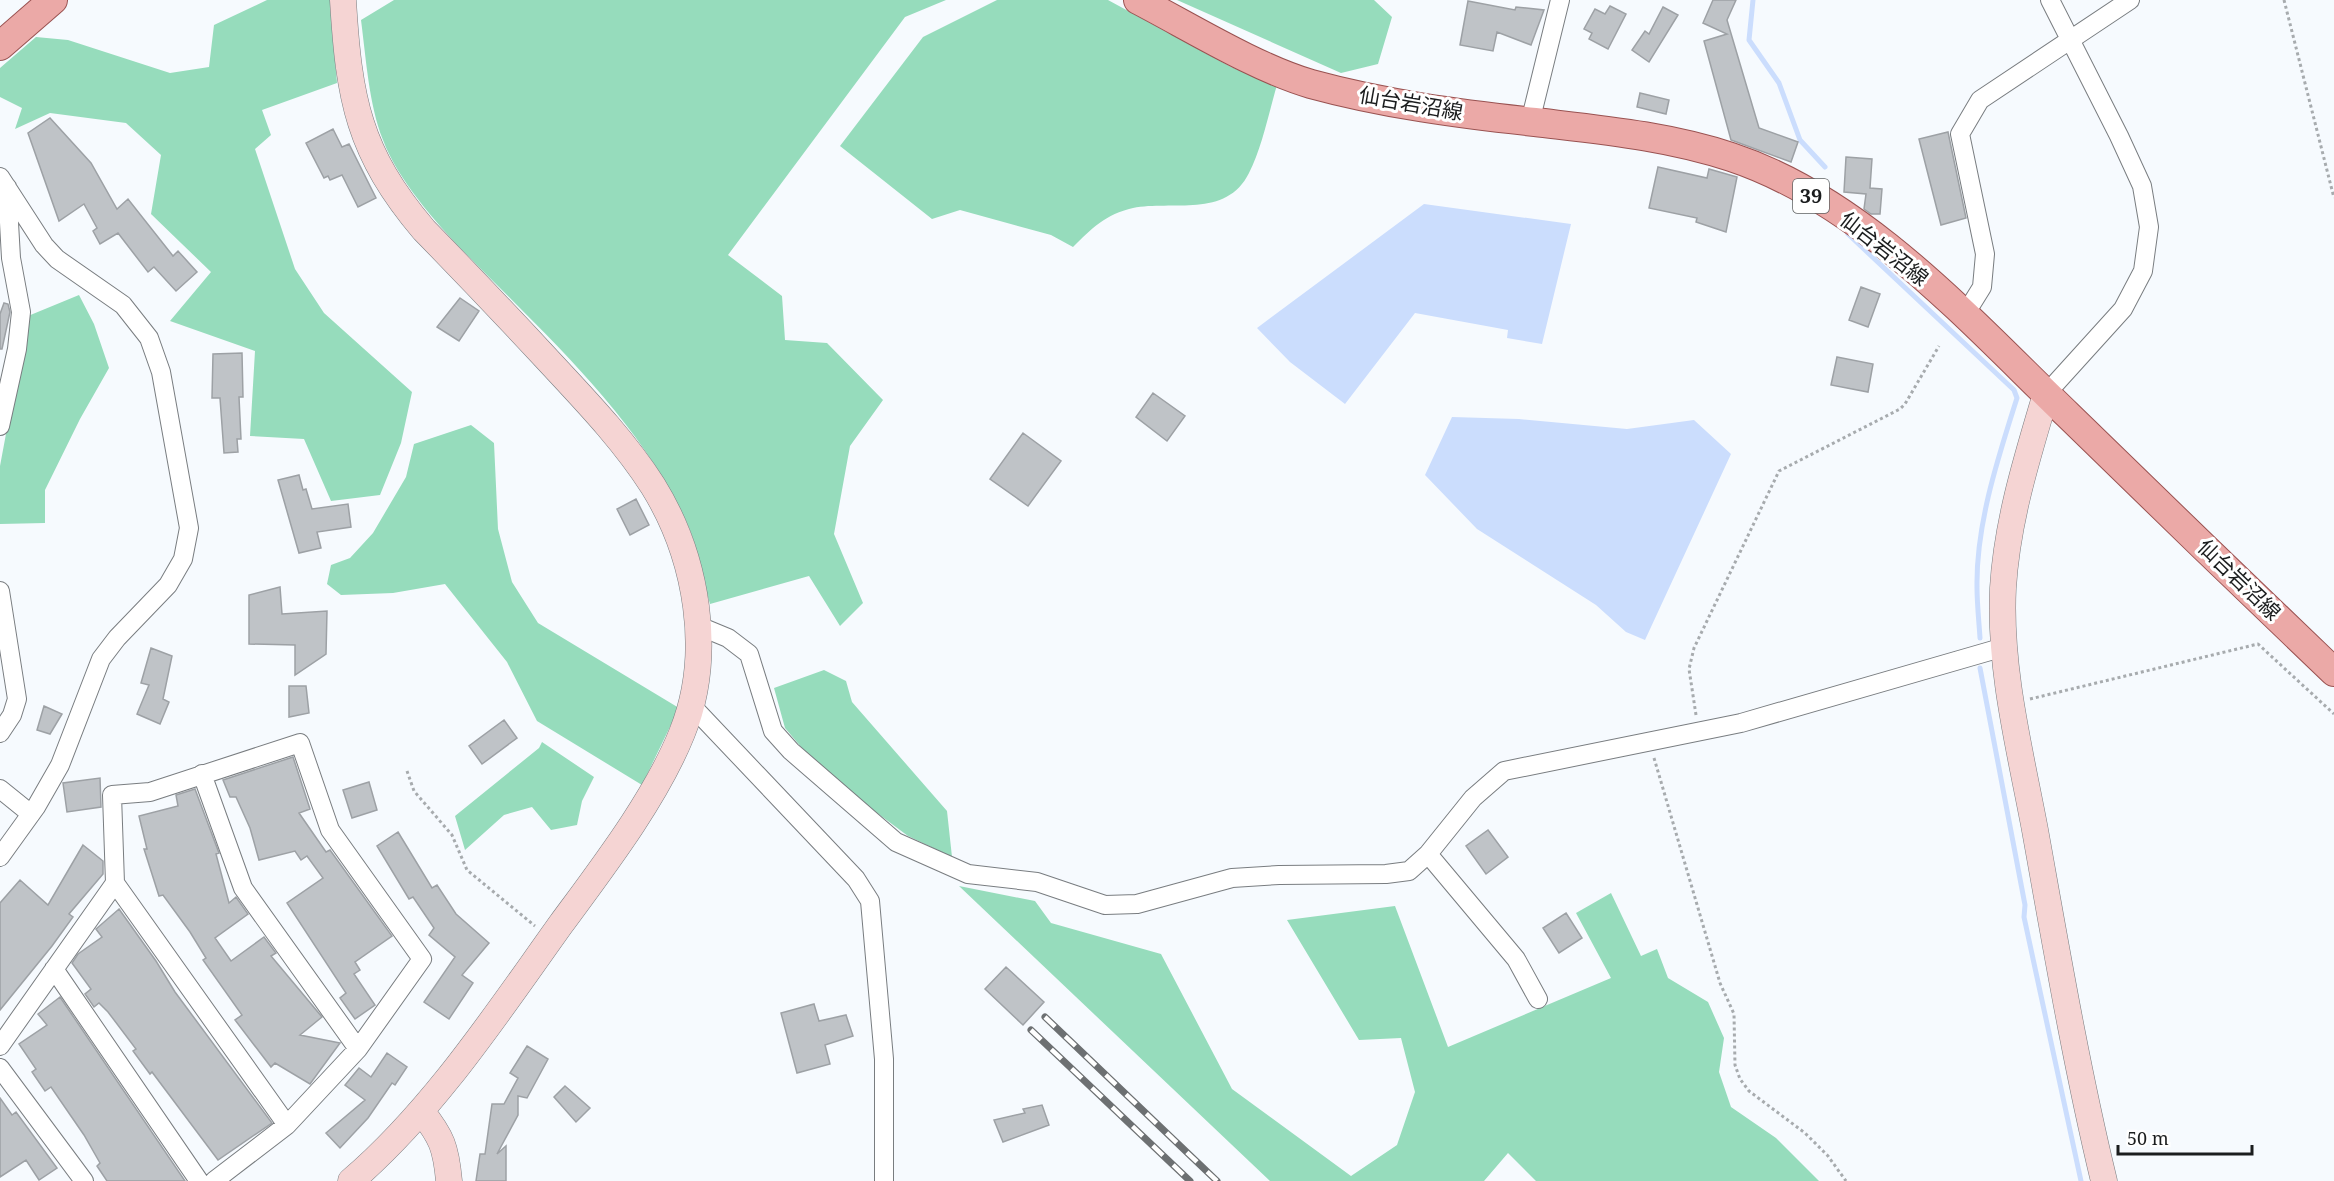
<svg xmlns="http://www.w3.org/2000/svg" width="2334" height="1181" font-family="'Noto Serif','Noto Sans JP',serif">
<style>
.green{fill:#96dcbc}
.water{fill:#cbddfd}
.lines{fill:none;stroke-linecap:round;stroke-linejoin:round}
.stream{stroke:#cbddfd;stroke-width:5}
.building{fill:#bfc3c7;stroke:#9da1a5;stroke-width:1.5}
.street-casing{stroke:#797d80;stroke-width:20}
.secondary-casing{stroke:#797d80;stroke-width:27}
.primary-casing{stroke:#995251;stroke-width:30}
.path{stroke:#a7abae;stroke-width:3;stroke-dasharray:3 3;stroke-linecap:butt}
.street{stroke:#fff;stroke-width:18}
.secondary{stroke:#f5d4d3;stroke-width:26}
.primary{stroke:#eba9a7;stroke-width:28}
.rail-casing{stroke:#6d7072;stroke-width:7}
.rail{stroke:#fff;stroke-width:4.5;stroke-dasharray:14;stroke-linecap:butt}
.labels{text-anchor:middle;stroke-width:6;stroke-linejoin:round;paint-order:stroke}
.shield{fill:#fff;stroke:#5f6162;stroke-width:1.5}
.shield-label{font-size:20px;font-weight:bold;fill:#1b1d1e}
.street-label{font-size:21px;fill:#1b1d1e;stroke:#fff}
</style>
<rect width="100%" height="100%" fill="#f6fafe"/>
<path class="green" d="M267,0h63l7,83 -75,27 9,25 -16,14 40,120 29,44 88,79 -11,51 -21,52 -49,6 -27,-62 -54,-3 5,-85 -85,-30 41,-49 -60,-58 10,-59 -35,-32 -76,-10 -35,16 7,-21 -22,-11v-29l36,-31 32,3 102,33 39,-6 5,-42z
M394,0h552l-41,17 -177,238 54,41 3,44 42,3 56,57 -33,46 -16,88 29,69 -23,23 -31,-50 -99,28c-8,-27 -12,-58 -24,-83 -40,-86 -110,-157 -176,-223 -42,-42 -106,-102 -127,-158 -14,-35 -17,-82 -22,-120z
M997,0h111l123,67 46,18c-8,27 -15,63 -28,88 -23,46 -77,27 -116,35 -27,6 -42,21 -60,39l-22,-12 -91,-25 -28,9 -92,-73 83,-109z
M1177,0h197l18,17 -14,47 -37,9z
M79,295l15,29 15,44 -29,51 -35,71v33l-45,1v-58l28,-150z
M471,425l23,18 4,86 14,53 26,41 141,85 -37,77 -105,-64 -30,-59 -62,-78 -52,9 -52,2 -14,-11 4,-19 19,-7 23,-25 33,-56 8,-33z
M824,670l22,11 6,21 95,109 5,46 -44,-21 -47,-35 -54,-47 -22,-26 -11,-40z
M542,742l52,35 -12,24 -5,24 -26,5 -19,-23 -28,8 -39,35 -10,-34 84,-68z
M959,886l76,15 16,22 110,31 71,135 119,87 46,-31 18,-53 -14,-54 -42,2 -72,-120 108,-14 53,141 163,-69 -35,-65 35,-20 30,63 16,-7 11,29 40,24 16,36 -5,34 12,35 45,31 43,43h-283l-28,-28 -24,28h-214z"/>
<path class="water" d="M1424,204l147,20 -29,120 -35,-6 1,-8 -93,-17 -70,91 -55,-42 -33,-34z
M1452,417l67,2 108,10 67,-9 37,34 -86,186 -19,-8 -30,-27 -119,-76 -52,-54z"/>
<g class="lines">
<path class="stream" d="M1753,0l-4,40 30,43 21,57 25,27
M1848,234l166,156 3,8c-19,60 -41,126 -40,189 0,17 2,35 3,51
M1980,668l45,237 -1,12 57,264"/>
</g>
<path class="building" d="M1713,0h23l-9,20 32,108 39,14 -7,20 -60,-22 -27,-99 23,-7 -24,-11z
M1468,1l47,9 1,-3 28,3 -13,35 -34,-13 -4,19 -33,-6z
M1610,6l16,8 -18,35 -19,-10 3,-6 -8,-4 11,-20 10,5z
M1663,7l15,8 -29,47 -17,-12 13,-19 4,3z
M1640,93l29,7 -3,14 -29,-7z
M50,118l41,45 26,46 11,-10 45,57 5,-5 19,21 -21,19 -22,-24 -6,5 -30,-39 -18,11 -7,-13 4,-3 -13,-24 -25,17 -31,-88z
M333,129l9,18 7,-3 27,54 -18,9 -16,-32 -12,5 -2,-4 -4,2 -18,-35z
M1948,132l18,86 -25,7 -22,-86z
M1846,157l26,2 -2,29 12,1 -2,25h-9l-7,-5 2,-15 -22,-2z
M1658,167l49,11 2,-9 28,8 -11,55 -30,-10 1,-4 -48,-10z
M1861,287l19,7 -12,33 -19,-7z
M460,298l19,13 -20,30 -22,-14z
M4,303l4,1 2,8 -8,37h-2v-35z
M242,353l1,44h-4l2,42h-4l1,13 -14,1 -4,-55h-8l1,-44z
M1837,357l36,7 -5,28 -37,-7z
M1153,393l32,23 -18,25 -31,-24z
M1023,433l38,28 -33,45 -38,-27z
M299,475l4,15 3,-1 6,20 36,-5 3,23 -34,5 4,16 -22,5 -21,-73z
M636,499l13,26 -19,10 -13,-26z
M280,587l2,27 45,-3 -1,43 -31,21v-30l-46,-1v-49z
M151,648l21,8 -9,43 6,3 -9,22 -23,-10 12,-29 -8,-2z
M289,686h17l3,27 -20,4z
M44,706l18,8 -12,20 -13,-4z
M504,720l13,18 -35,26 -13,-18z
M293,757l17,52 -11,4 27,39 4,-2 62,86 -37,26 5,8 -6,4 21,31 -20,14 -15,-21 6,-5 -59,-90 36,-25 -16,-22 -6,4 -6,-9 -36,9 -9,-32 -14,-31h-6l-7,-17z
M100,778l1,29 -34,5 -4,-29z
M369,782l8,28 -25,8 -9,-28z
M195,789l24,64 -3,1 13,49 7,-6 12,17 -33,24 16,23 33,-24 12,16 -5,3 51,61 -22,18 40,8 -30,41 -35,-21 -4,4 -36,-47 7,-5 -39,-55 3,-2 -16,-26 -27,-37 -4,1 -15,-47h3l-8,-33 39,-10 -2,-11z
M1488,830l20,27 -22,17 -20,-28z
M398,832l34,56 5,-3 19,29 33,29 -27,32 11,8 -24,36 -25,-17 31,-45 -26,-22 5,-7 -21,-31 -4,2 -32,-53z
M83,845l20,16v13l-34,40 4,3 -21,29 -52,64v-107l20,-23 28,25z
M119,909l37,52 19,31 97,131 -54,37 -66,-88 -2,2 -17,-23 3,-2 -28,-37 -9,-9 -5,4 -9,-13 6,-5 -19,-26 6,-9 24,-17 -6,-8z
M1566,913l16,25 -23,15 -16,-25z
M1006,967l38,35 -21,23 -38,-36z
M60,997l125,184h-78l-10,-15 3,-3 -16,-28 -33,-48 -6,4 -13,-19 4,-3 -17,-25 28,-19 -9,-11z
M814,1004l5,17 27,-6 7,21 -28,9 5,19 -33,9 -16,-60z
M527,1046l21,13 -21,39 -9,-2v19l-21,39 9,-8v35h-30l4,-27h5l7,-50h12l14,-26 -8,-5z
M387,1053l20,14 -12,18 -3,-2 -24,35 -28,30 -14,-15 39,-33 -20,-15 14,-17 12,9z
M565,1086l25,22 -14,14 -22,-25z
M0,1098l12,17 4,-3 41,56 -18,12 -13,-20 -26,17z
M1042,1105l7,20 -46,17 -9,-22 31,-7 -2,-4z"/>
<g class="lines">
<g class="street-casing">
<path id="street" d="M1530,122l30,-122
M0,177l44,68 13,14 66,46 26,33 12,34 28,156 -6,31 -15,26 -51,53 -16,21 -41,106 -24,42 -36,50
M1964,316l18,-29 3,-33 -25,-120 20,-34 150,-100
M2046,394l77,-85 20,-38 6,-44 -7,-41 -23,-50 -69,-136
M0,426l17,-77 4,-37 -10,-54 -4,-71
M0,591l17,108 -5,16 -12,18
M699,626l29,12 21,16 24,77 18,20 105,91 72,32 69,8 68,23 32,-1 95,-26 47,-3 107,-1 23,-3 19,-17 45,-56 31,-27 237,-48 263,-76
M691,705l165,174 14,22 14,158v122
M202,774l41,114 115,161
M0,789l31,25
M1428,854l88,105 22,40
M115,883l172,242
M54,969l145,212
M0,1046l115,-163 -3,-88 38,-3 150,-49 30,87 92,129 -64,90 -71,76 -73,56
M0,1068l84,113"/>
</g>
<g class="secondary-casing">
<path id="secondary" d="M343,0c6,99 15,152 81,230 41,42 81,84 121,127 38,41 78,82 108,129 44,71 61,168 29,247 -26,65 -79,134 -121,191 -63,88 -128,187 -210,257
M2046,394c-19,64 -39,127 -43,194 -4,82 17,162 32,242 21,117 41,235 69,351
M421,1111c21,26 25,37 28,70"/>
</g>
<g class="primary-casing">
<path id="primary" d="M1138,0c52,27 118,68 173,84 73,20 149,30 224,38 67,8 133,14 196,35 133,44 239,164 337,258 88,86 177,172 266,257
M0,46l53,-46"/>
</g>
<path class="path" d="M2284,0l50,198
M2030,699l228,-55 76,70
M1696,715l-7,-46 5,-21 85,-177 121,-62 5,-5 34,-58
M1654,758l66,225 14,31 1,51 5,14 9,12 56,42 23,23 18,25
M407,771l7,20 38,44 15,35 68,56"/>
<use href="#street" class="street"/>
<use href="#secondary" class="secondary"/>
<use href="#primary" class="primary"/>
<g class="rail-casing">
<path id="rail" d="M1045,1017l172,164
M1031,1030l159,151"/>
</g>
<use href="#rail" class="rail"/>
</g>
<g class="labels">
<rect class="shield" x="1793" y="179" width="36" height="34" rx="4.5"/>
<g class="shield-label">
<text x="1811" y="203">39</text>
</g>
<g class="street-label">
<text transform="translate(1411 104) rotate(10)" y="7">仙台岩沼線</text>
<text transform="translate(1884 249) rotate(38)" y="7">仙台岩沼線</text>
<text transform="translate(2239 580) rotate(44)" y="7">仙台岩沼線</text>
</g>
</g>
<path d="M2118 1145v9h134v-9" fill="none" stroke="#1b1d1e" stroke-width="3"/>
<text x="2127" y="1145" font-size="18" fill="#1b1d1e" stroke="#ffffff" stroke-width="4.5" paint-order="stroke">50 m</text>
</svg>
